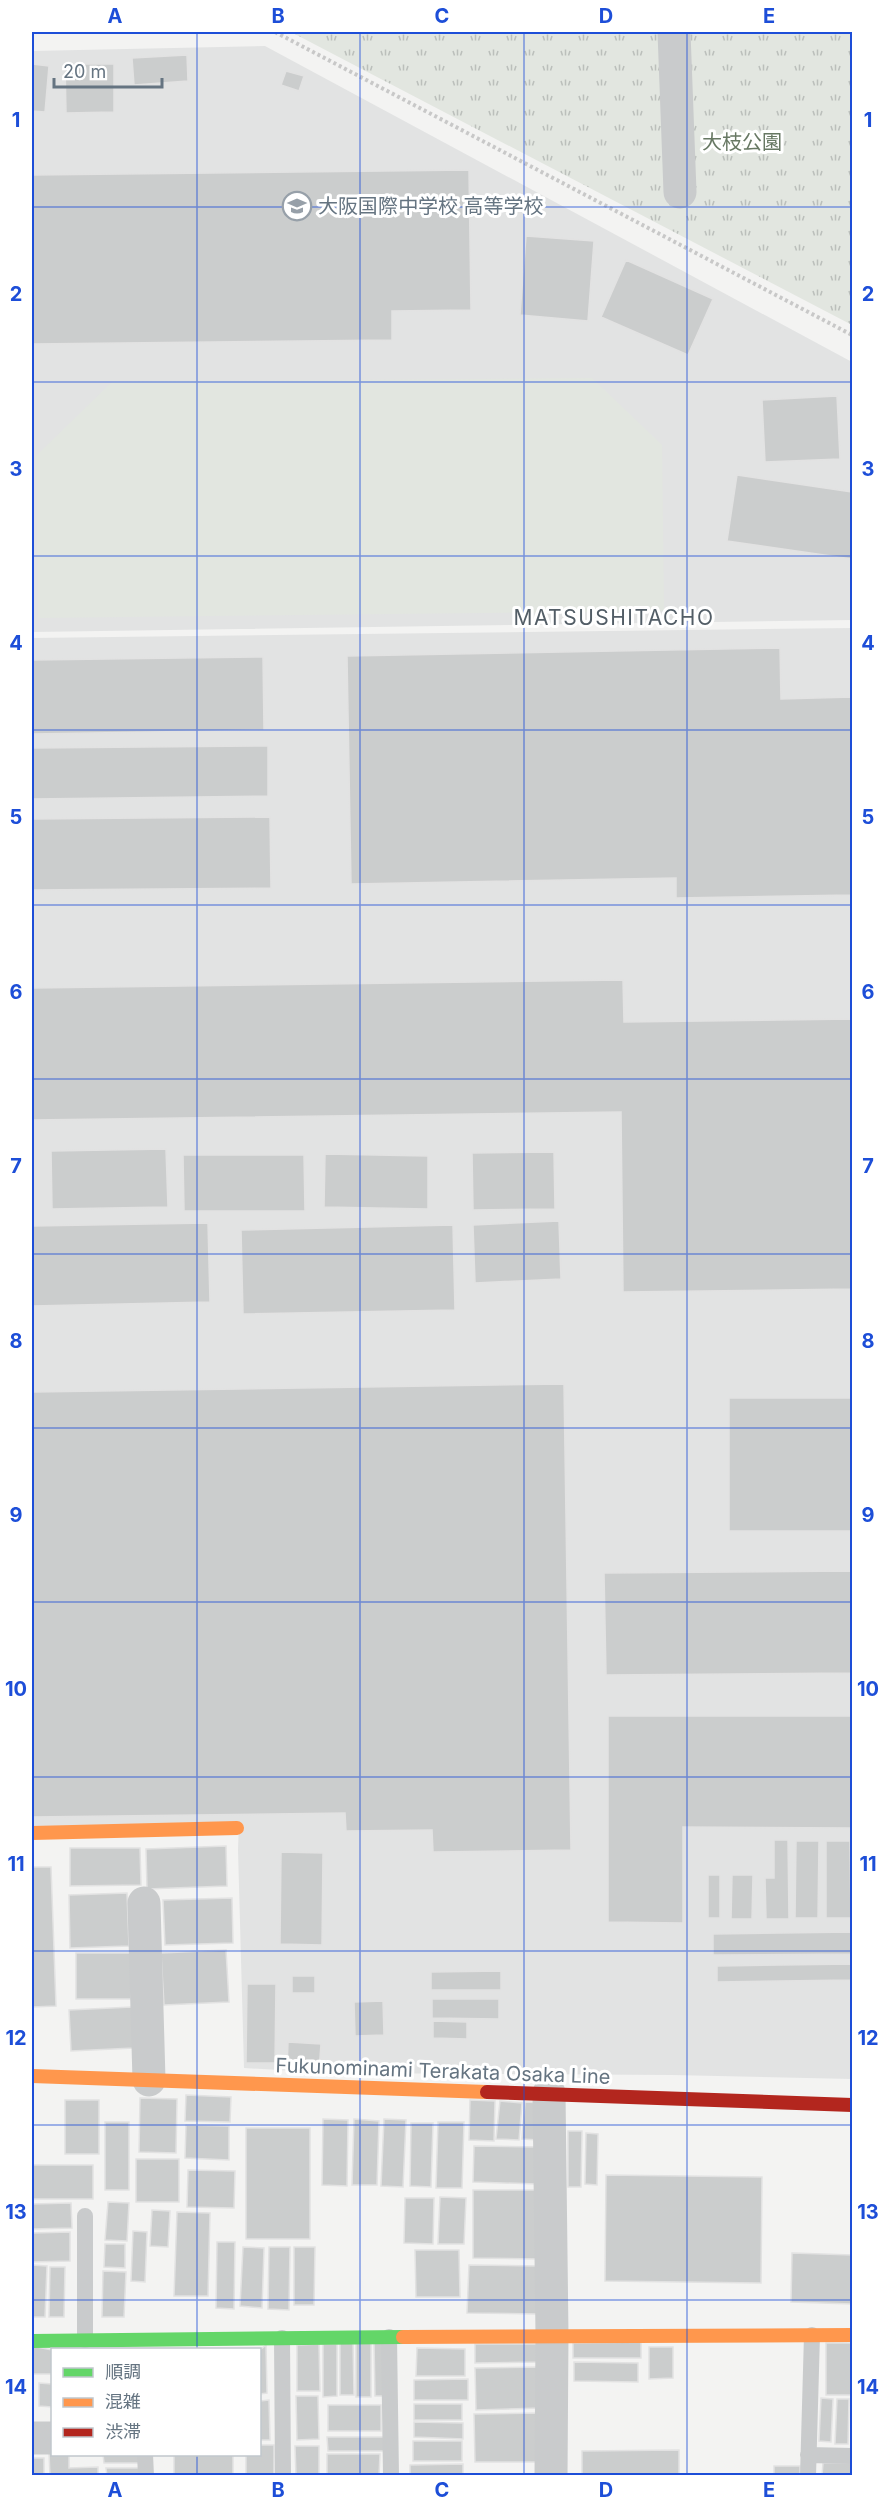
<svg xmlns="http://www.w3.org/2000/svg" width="884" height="2507" font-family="Inter,'Noto Sans JP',sans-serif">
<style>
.built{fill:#e2e3e3}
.park{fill:url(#park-tufts)}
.pitch{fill:#e2e6e0}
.building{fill:#cbcdcd;stroke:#e2e2e2;stroke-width:1.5}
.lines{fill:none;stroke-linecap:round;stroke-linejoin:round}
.path{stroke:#c8c8c8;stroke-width:4;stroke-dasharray:3 3;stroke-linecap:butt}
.lane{stroke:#c9cbcc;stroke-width:16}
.street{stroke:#c9cbcc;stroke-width:33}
.fast{stroke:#63d668;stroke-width:14}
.slow{stroke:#ff974d;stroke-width:14}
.jam{stroke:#b3261e;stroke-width:14}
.grid{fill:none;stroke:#1d4ed8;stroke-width:1.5;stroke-opacity:0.55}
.labels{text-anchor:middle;stroke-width:6;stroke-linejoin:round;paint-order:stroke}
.park-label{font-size:20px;fill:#677863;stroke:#fff}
.poi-label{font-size:20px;fill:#657481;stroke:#fff;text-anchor:start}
.street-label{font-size:20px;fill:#657481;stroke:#fff}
.neighbourhood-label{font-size:21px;letter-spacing:1.5px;fill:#525d66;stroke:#fff}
.neatline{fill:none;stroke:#1d4ed8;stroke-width:2}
.grid-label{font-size:20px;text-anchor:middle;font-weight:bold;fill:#1d4ed8}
</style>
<defs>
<pattern id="park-tufts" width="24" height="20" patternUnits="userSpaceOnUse" patternTransform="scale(1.5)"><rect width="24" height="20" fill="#e2e6e0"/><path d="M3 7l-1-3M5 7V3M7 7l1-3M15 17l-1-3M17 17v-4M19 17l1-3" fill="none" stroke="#bbbfbb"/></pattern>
</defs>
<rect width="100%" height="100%" fill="#f3f3f2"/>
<path class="built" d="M265,46l587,316v258l-820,12v-581z
M852,628v1451l-180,-4 -343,-2 -85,-5 -6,-218 1,-28 -207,5v-1189z"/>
<path class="park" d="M291,32h561v293z"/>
<path class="pitch" d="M592,378l70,67 2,166 -626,7 -2,-162 76,-74z"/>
<path class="building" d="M187,55l1,26 -54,4 -2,-27z
M32,64l17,2 -4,46 -13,-1z
M65,64h49v48l-48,1z
M286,71l18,5 -5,15 -18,-6z
M469,170l2,140 -79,1v29l-360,4v-169z
M526,236l68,5 -6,80 -68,-6z
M626,260l87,39 -25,56 -87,-38z
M837,396l3,63 -75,3 -3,-62z
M737,475l115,17v67l-125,-18z
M780,648l1,51 71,-2v198l-176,3v-20l-325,6 -4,-228z
M263,657l1,73 -232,4v-74z
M268,746v50l-236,3v-51z
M270,817l1,71 -239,2v-71z
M623,980l1,42 228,-3v270l-229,3 -2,-180 -589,8v-132z
M166,1149l2,58 -116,2 -1,-58z
M554,1152l1,57 -82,1 -1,-57z
M325,1154l103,2v53l-104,-2z
M183,1155h121l1,56h-121z
M559,1221l2,58 -86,4 -2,-58z
M208,1223l2,79 -178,4v-80z
M453,1225l2,85 -212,4 -2,-84z
M564,1384l7,466 -138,2 -1,-22 -86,1 -1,-18 -313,4v-425z
M729,1398h123v133h-123z
M852,1571v102l-246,2 -2,-102z
M608,1716h244v112l-169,-1v96l-75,-1z
M774,1840h14l1,79h-23l-1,-41h9z
M796,1841h23l-1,77h-23z
M826,1841h24l1,77h-25z
M226,1846l1,40 -80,3 -1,-40z
M70,1848h70l1,37 -71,1z
M281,1852l42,1 -1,92 -42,-1z
M32,1867h19l5,139 -24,1z
M708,1875h12v43h-12z
M732,1875h21l-1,44h-21z
M127,1893l2,53 -59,2 -1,-53z
M232,1898l1,45 -68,2 -2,-45z
M852,1932v22l-139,1v-21z
M226,1950l3,52 -65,3 -3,-52z
M76,1953h55v46h-55z
M852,1964v16l-135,2v-16z
M501,1971v19h-70v-18z
M292,1976h23v17h-23z
M247,1984h29l-1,79h-29z
M432,1999h67v20l-67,-1z
M383,2001l1,34 -29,1 -1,-34z
M132,2007l2,41 -63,3 -2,-41z
M433,2021l34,1v17l-34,-1z
M288,2042l33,2 -2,27 -32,-3z
M186,2095l45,2 -1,25 -45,-1z
M140,2098l37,1 -1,54 -37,-1z
M65,2100h34v54h-34z
M470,2100l25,1 -1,40 -25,-1z
M500,2101l22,2 -3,37 -23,-1z
M525,2102l17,1 -3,37 -17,-1z
M323,2119l25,1 -1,66 -25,-1z
M354,2119l25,2 -2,64h-25z
M384,2119l22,1 -3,67 -22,-1z
M105,2122h24v68h-24z
M438,2122h26l-2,66h-26z
M411,2123h22l-2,64 -21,-1z
M186,2125l43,1v34l-44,-2z
M246,2128h64v111h-64z
M568,2131h14l-1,56h-13z
M586,2133l12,1 -1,51 -12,-1z
M474,2146l64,1 -1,37 -64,-2z
M136,2159h43v43h-43z
M32,2165h61v34h-61z
M188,2170l47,1 -1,37 -47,-1z
M606,2175l156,2 -1,106 -156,-2z
M473,2190h66v69l-66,-1z
M440,2197l26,1 -2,46h-26z
M405,2198h29l-1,46 -29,-1z
M108,2202l21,1 -2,38 -22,-1z
M71,2203l1,25 -40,1v-25z
M152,2210l18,1 -2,36 -18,-1z
M177,2212l33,1 -2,83h-34z
M133,2231l14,1 -2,50 -14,-1z
M70,2232v29l-38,1v-29z
M217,2242h18l-1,67 -18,-1z
M105,2244h20v24l-21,-1z
M243,2247l21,1 -2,60 -22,-2z
M269,2247h21l-1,63 -21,-1z
M294,2247h21l-1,58h-20z
M415,2250h44l1,47h-44z
M792,2253l60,2v49l-61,-2z
M32,2265l15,1 -2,51h-13z
M469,2265l69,1v48l-71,-1z
M50,2267h15l-1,50h-15z
M103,2271l23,1 -2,45h-22z
M340,2342h13l1,53h-14z
M371,2342v55h-15v-54z
M374,2342h12l1,54h-12z
M641,2342v16h-68v-15z
M826,2343h26v52h-26z
M319,2344l1,47h-23v-46z
M323,2344h14v52l-14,1z
M475,2344h63l1,18 -64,1z
M266,2345l1,48 -7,1v-44z
M32,2346l20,4v24h-19z
M649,2347h24v31l-24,1z
M417,2348l48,1v27h-49z
M574,2362l64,1v19l-64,-1z
M540,2367l1,41 -65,2 -1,-42z
M468,2379v21h-54v-20z
M39,2383l13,1v23l-13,-1z
M296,2396h22l1,43 -22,1z
M821,2398l12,1 -2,43 -12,-1z
M837,2399h12l-1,45h-13z
M269,2400l1,40h-10v-39z
M414,2404h48v16h-48z
M328,2405h53v26h-53z
M541,2413v49h-66l-1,-48z
M414,2422l49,1v16l-49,-2z
M327,2437h57v14h-56z
M413,2441h49v20h-49z
M260,2445h14v31h-28v-22h14z
M295,2446h24v30h-23z
M679,2450v26h-97v-25z
M49,2453l20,1v14l29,-1v9h-48z
M103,2454h37v9h-36z
M174,2454h59v22h-59z
M327,2454h53l-1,22h-52z
M32,2458h12v18h-12z
M823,2463h29v13h-30z
M463,2464v12h-53v-11z
M774,2466h26v10h-26z
M106,2468h35v8h-34z"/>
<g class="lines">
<path class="path" d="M275,32l577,303"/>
<path class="lane" d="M85,2216v124
M389,2337l2,139
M282,2338l1,138
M145,2454l1,22
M808,2455l44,1
M808,2476l4,-141"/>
<path class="street" d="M674,32l6,160
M144,1903l5,177
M549,2093l3,242 -1,141
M32,2438h20"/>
<path class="fast" d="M32,2341l371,-4"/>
<path class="slow" d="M32,1833l205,-5
M32,2076l455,16
M403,2337l449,-2"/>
<path class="jam" d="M487,2092l365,13"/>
</g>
<path class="grid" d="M197,32v2318M360,32v2444M524,32v2444M687,32v2444M32,207h820M32,382h820M32,556h820M32,730h820M32,905h820M32,1079h820M32,1254h820M32,1428h820M32,1602h820M32,1777h820M32,1951h820M32,2125h820M32,2300h820M197,2454v22"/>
<defs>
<g id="school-ring" transform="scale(1.5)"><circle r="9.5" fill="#fff" stroke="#97a0a9" stroke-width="1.5"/><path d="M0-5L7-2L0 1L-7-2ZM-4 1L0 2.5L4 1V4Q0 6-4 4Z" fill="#97a0a9"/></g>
</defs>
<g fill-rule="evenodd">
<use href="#school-ring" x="297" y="206"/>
</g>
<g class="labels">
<g class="park-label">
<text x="742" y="149">大枝公園</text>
</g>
<g class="poi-label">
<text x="318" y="213">大阪国際中学校 高等学校</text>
</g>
<g class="street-label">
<text transform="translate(443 2071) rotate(2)" y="7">Fukunominami Terakata Osaka Line</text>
</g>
<g class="neighbourhood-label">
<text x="614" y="625">MATSUSHITACHO</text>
</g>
</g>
<rect width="884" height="2507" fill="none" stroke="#ffffff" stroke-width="66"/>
<rect x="51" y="2348" width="210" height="108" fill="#ffffff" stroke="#c1c7cd" stroke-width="1.5"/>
<rect x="63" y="2368" width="30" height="9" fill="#63d668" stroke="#c1c7cd" stroke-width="1.5"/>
<text x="105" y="2378" font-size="18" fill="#657481">順調</text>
<rect x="63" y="2398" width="30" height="9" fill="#ff974d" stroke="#c1c7cd" stroke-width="1.5"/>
<text x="105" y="2408" font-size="18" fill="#657481">混雑</text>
<rect x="63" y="2428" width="30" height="9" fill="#b3261e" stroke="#c1c7cd" stroke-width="1.5"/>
<text x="105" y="2438" font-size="18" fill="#657481">渋滞</text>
<path d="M54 78v9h108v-9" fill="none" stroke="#657481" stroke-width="3"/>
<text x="63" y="78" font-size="18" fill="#657481" stroke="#ffffff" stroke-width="4.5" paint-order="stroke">20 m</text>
<rect x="33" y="33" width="818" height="2441" class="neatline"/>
<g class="grid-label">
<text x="115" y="23">A</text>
<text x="278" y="23">B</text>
<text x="442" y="23">C</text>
<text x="606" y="23">D</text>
<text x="769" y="23">E</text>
<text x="16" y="127">1</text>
<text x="868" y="127">1</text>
<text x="16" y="301">2</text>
<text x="868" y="301">2</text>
<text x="16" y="476">3</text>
<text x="868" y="476">3</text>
<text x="16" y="650">4</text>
<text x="868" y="650">4</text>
<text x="16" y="824">5</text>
<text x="868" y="824">5</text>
<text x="16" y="999">6</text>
<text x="868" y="999">6</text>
<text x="16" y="1173">7</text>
<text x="868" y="1173">7</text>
<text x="16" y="1348">8</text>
<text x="868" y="1348">8</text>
<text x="16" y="1522">9</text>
<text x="868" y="1522">9</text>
<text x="16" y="1696">10</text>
<text x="868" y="1696">10</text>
<text x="16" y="1871">11</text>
<text x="868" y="1871">11</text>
<text x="16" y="2045">12</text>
<text x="868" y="2045">12</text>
<text x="16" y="2219">13</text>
<text x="868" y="2219">13</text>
<text x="16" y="2394">14</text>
<text x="868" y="2394">14</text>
<text x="115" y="2497">A</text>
<text x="278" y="2497">B</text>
<text x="442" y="2497">C</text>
<text x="606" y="2497">D</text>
<text x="769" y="2497">E</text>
</g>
</svg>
